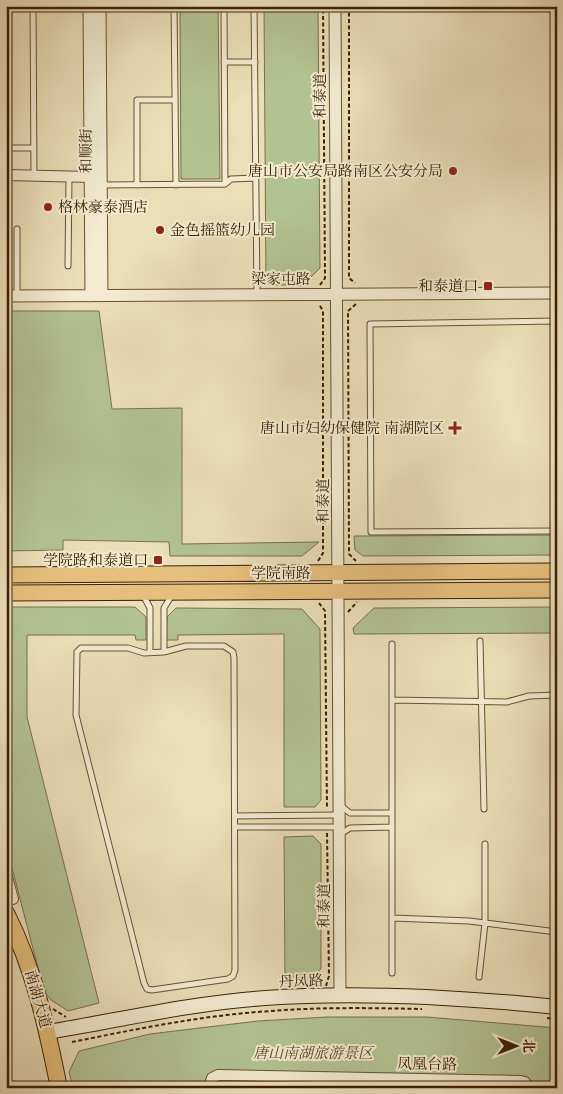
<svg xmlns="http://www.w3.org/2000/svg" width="563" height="1094" font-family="'Libre Caslon Text','Noto Serif SC',serif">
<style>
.green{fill:#b3c292;stroke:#78714b}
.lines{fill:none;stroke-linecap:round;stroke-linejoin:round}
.service-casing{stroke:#685031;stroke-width:7}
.minor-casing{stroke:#685031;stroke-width:12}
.tertiary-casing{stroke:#685031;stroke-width:13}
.secondary-casing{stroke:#3c2004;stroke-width:16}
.primary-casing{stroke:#3c2004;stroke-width:17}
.trunk-casing{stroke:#3c2004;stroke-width:18}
.path{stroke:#3c2004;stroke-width:2;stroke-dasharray:4 2.5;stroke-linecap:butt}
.service{stroke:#f2ead1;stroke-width:5}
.minor{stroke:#f2ead1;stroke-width:10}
.tertiary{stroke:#f2ead1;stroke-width:11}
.secondary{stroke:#f2ead1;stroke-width:14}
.primary{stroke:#e6bf7c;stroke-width:15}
.trunk{stroke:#e6bf7c;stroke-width:16}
.poi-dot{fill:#8f2418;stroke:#f2ead1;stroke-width:2}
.labels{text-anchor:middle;stroke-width:4;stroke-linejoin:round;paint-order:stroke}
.street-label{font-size:15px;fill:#3c2004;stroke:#f2ead1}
.poi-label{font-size:15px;fill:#3c2004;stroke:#f2ead1;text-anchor:end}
.park-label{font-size:15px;font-style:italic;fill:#5a4828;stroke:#f2ead1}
</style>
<rect width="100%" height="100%" fill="#ebdeb8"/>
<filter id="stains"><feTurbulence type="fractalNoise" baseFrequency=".004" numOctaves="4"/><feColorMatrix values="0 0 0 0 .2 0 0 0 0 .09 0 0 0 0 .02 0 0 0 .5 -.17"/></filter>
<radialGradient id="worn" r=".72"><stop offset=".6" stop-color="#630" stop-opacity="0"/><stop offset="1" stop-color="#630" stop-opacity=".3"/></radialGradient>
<path class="green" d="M180,6h38l2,173h-39z
M264,6h54l2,262 -17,17h-37z
M6,311h93l13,98 70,-1v136l137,-2 -17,14h-132l-1,-14 -106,-2v10l-57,1z
M557,535v20l-194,1 -8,-6 -1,-14z
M6,607h129l11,10v23h-10l-1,-5h-108v82l72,286 -31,8 -17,-11 -7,-9 -38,-146z
M557,607v26l-203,1 -1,-6 21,-20z
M176,608l126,1 18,20 1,171 -6,7h-31v-173l-106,1v5h-12l1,-23z
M313,836l8,8v125l-13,12 -23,2 -1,-146z
M327,1017h100l130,11v60h-484l-4,-16 10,-21 71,-17 108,-13z"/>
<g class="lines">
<g class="service-casing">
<path id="service" d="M33,6l1,170
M174,6l2,179
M254,6l3,288
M224,62h31
M6,148h28
M225,184l6,-5 25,-1
M101,185l124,-1 -1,-178
M137,185v-85h38
M17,229v66
M68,266l1,-89
M557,321l-187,3 1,208 186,-1
M143,595l7,13v44
M480,641l4,168
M392,644v329
M186,646h38l9,6 1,6 1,312 -2,6 -5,3 -76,11 -5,-1 -3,-6 -68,-268 1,-63 4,-4h47l16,5 20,-1z
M164,652v-44l8,-13
M392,700l115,2 22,-6 28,-1
M341,806l9,7h42
M235,816l104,-1
M235,827h104
M339,835l11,-7 42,-1
M393,918l76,3 88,11
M479,977l6,-54v-79"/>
</g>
<g class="minor-casing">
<path id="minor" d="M6,175l84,2
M6,873l7,26
M209,1088l3,-10 6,-3 303,6 4,1 2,6"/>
</g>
<g class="tertiary-casing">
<path id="tertiary" d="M89,6l2,290
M100,6l2,290
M335,6l5,990
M6,296l551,-3"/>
</g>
<g class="secondary-casing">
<path id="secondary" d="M48,1032c72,-12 144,-29 217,-34 97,-7 195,-1 292,9"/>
</g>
<g class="primary-casing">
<path id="primary" d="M6,575l551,-4
M6,593l551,-3"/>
</g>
<g class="trunk-casing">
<path id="trunk" d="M6,913c28,55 41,115 53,175"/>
</g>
<path class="path" d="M349,6v272l6,5
M320,285l5,-7 -2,-272
M356,304l-8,7 1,243 7,7
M318,561l5,-8v-242l-4,-7
M319,603l6,8 2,198
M348,612l9,-10
M326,986l3,-10 -2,-143
M53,1009l13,8
M547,1018l10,1
M72,1042c65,-13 132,-27 199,-31 50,-4 101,-3 151,-2"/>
<use href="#service" class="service"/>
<use href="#minor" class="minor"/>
<use href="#tertiary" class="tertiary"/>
<use href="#secondary" class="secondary"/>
<use href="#primary" class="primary"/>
<use href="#trunk" class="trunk"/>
</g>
<g class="poi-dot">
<circle cx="453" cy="171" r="5"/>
<circle cx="48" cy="207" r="5"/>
<circle cx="160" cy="230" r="5"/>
<rect x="483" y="281" width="10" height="10" rx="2.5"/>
<path d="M452.5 420.5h5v5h5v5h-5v5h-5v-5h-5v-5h5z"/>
<rect x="153" y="555" width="10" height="10" rx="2.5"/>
</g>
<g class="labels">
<g class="street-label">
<text transform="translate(320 96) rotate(-90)" y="5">和泰道</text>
<text transform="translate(86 151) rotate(-90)" y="5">和顺街</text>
<text x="281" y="284">梁家屯路</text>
<text transform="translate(323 501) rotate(-90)" y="5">和泰道</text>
<text x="281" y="578">学院南路</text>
<text transform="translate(324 906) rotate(-90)" y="5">和泰道</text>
<text transform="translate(301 981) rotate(-2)" y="5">丹凤路</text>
<text transform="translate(38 999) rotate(74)" y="5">南湖大道</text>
<text transform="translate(427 1064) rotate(1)" y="5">凤凰台路</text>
</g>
<g class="poi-label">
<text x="443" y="176">唐山市公安局路南区公安分局</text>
<text x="58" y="212" text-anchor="start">格林豪泰酒店</text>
<text x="170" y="235" text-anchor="start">金色摇篮幼儿园</text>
<text x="478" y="291">和泰道口</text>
<text x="444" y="433">唐山市妇幼保健院 南湖院区</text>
<text x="148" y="565">学院路和泰道口</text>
</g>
<g class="park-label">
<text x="313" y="1058">唐山南湖旅游景区</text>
</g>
</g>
<rect width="563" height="1094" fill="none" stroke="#ebdeb8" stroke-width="25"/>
<rect x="8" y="8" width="548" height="1079" fill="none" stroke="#3c2004" stroke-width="2.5"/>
<rect x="12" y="12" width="538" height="1069" fill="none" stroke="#3c2004"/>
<g transform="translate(516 1046) rotate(90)" stroke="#f2ead1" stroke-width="4" paint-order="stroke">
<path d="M0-4L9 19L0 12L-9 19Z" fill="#3c2004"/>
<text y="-8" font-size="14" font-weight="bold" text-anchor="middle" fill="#3c2004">北</text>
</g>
<rect width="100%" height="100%" filter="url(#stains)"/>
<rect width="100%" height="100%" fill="url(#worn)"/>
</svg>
